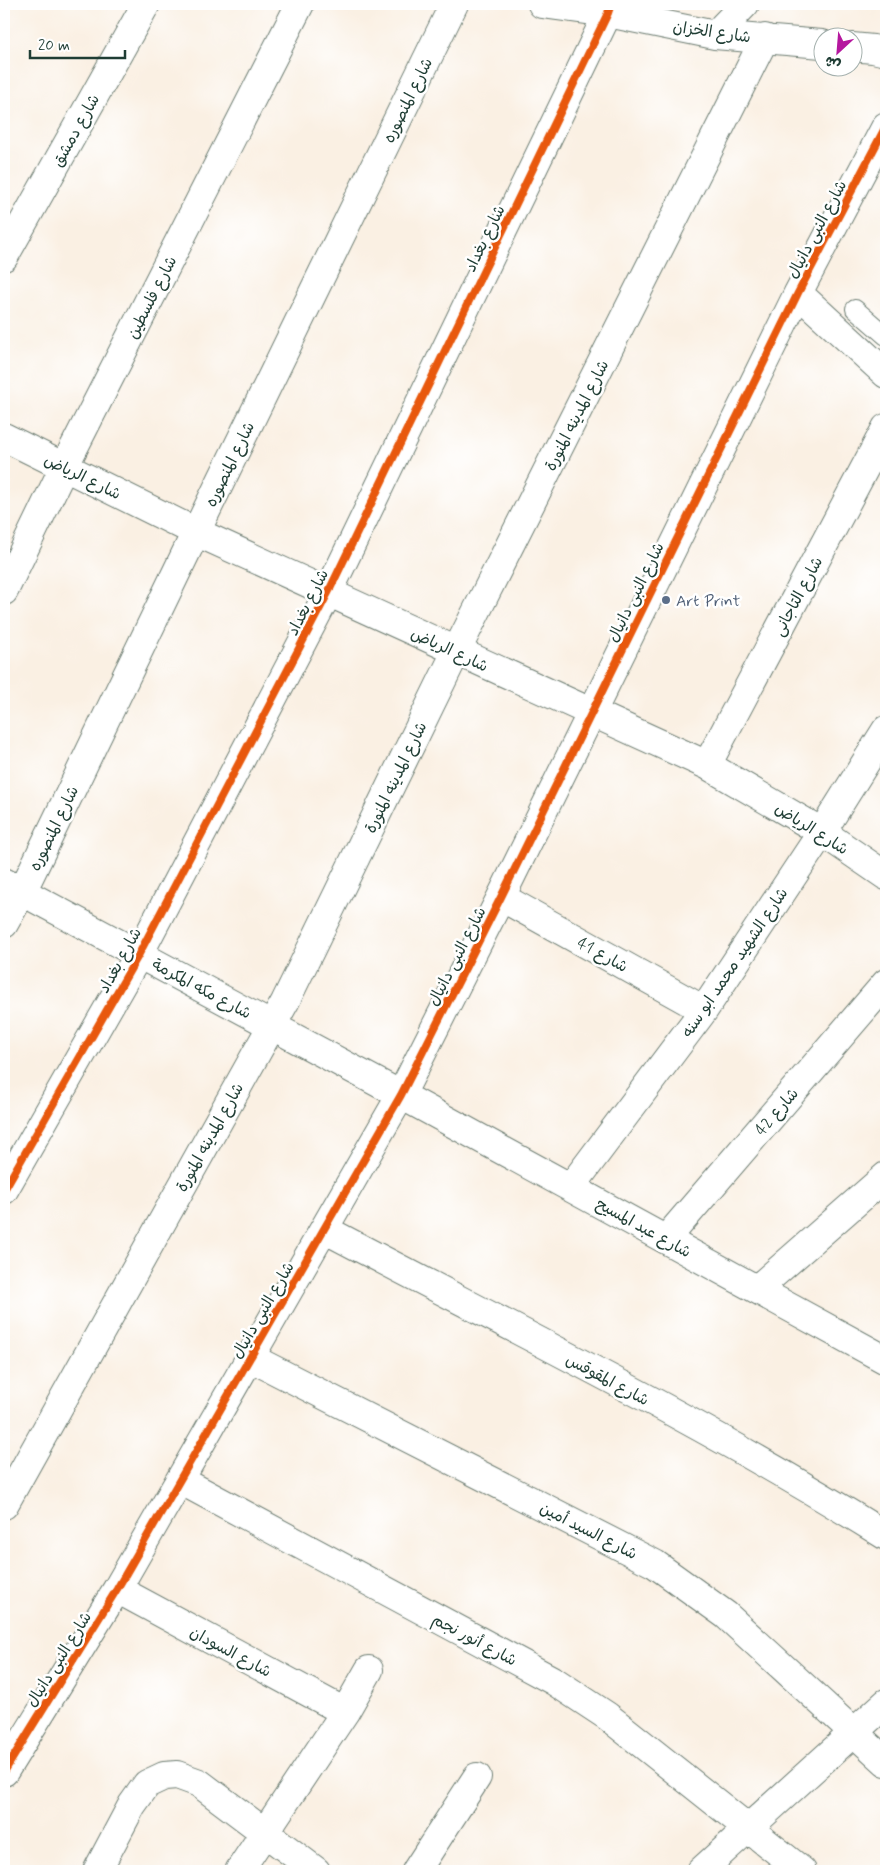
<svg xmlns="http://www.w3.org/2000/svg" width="890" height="1875" font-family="Mynerve,'Playpen Sans Arabic',sans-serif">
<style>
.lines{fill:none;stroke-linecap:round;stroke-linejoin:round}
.service-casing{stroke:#6c7c71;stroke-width:20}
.minor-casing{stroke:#6c7c71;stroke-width:30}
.service{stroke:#fff;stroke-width:18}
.minor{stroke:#fff;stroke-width:28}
.cycleway-casing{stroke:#fff;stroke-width:11}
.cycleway{stroke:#e8590c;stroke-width:8}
.service-dot{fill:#5c6f8a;stroke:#fff;stroke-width:2}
.labels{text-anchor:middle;stroke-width:5;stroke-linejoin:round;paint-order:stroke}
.street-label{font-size:16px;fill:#1f3d34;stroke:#fff}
.service-label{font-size:16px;fill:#4e5e75;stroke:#fff;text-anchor:start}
</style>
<rect width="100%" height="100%" fill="#fff"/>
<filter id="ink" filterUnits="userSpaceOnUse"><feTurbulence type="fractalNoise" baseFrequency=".02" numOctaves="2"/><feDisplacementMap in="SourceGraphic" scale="10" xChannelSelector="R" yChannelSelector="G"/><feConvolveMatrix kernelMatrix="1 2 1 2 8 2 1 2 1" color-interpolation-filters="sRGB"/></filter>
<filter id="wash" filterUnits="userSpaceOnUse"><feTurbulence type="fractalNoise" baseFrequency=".0096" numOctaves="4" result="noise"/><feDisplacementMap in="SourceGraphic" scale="20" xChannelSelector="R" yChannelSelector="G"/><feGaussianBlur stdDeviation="1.12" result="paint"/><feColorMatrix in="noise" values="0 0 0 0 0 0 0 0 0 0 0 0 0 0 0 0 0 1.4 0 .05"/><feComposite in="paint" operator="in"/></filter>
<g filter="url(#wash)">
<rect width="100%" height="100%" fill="#faf0e3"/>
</g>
<g filter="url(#ink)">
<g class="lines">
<g class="service-casing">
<path id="service" d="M855,309l31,27"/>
</g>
<g class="minor-casing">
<path id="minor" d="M542,4l66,9 107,22 107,9
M715,35l30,-31
M852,47l21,2 13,3
M4,257l142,-253
M798,293l88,81
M4,437l192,95 511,233 115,67 64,44
M4,591l60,-124 236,-463
M707,765l179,-337
M4,882l397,213 485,265
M501,897l203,113
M4,924l18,-32 174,-360 258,-528
M571,1187l133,-177 118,-178 64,-102
M4,1190l135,-236 189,-361 280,-580 3,-9
M324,1229c189,100 382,194 562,307
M666,1239l220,-256
M757,1289l129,-113
M251,1358l404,206 71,51 160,147
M180,1480l374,201 53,35 195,155
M4,1505l281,-503 171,-350 309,-614
M117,1589l228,123
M4,1772l113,-183 284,-494 100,-198 297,-604 88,-167
M97,1871l35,-66 15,-21 17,-8 13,-1 22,8 117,88
M239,1871l106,-159 24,-42
M416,1871l61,-94
M701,1871l185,-168"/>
</g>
<use href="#service" class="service"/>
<use href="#minor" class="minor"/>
<g class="cycleway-casing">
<path id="cycleway" d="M4,1190l135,-236 189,-361 280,-580 3,-9
M4,1772l113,-183 284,-494 100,-198 297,-604 88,-167"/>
</g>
<use href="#cycleway" class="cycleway"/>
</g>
</g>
<circle class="service-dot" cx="666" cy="600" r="5"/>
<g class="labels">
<g class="street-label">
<text transform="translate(712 31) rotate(8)" y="6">شارع الخزان</text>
<text transform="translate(407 100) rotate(-64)" y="6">شارع المنصوره</text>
<text transform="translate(75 130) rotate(-61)" y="6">شارع دمشق</text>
<text transform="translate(816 229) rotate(-62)" y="6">شارع النبى دانيال</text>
<text transform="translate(484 238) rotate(-64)" y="6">شارع بغداد</text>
<text transform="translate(151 297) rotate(-63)" y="6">شارع فلسطين</text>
<text transform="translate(576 415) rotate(-63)" y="6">شارع المدينه المنورة</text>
<text transform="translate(229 464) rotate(-64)" y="6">شارع المنصوره</text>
<text transform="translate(83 476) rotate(26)" y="6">شارع الرياض</text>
<text transform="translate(635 592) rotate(-64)" y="6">شارع النبى دانيال</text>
<text transform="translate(797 596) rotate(-62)" y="6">شارع التاجانى</text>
<text transform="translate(307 602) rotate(-63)" y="6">شارع بغداد</text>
<text transform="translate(450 649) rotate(25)" y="6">شارع الرياض</text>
<text transform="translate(395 777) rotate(-64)" y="6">شارع المدينه المنورة</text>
<text transform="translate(53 828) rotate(-64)" y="6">شارع المنصوره</text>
<text transform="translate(812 828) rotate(32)" y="6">شارع الرياض</text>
<text transform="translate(603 954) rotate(29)" y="6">شارع 41</text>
<text transform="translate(456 956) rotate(-63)" y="6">شارع النبى دانيال</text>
<text transform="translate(119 960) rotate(-61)" y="6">شارع بغداد</text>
<text transform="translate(734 962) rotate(-56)" y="6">شارع الشهيد محمد ابو سنه</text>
<text transform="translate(202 988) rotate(28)" y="6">شارع مكه المكرمة</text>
<text transform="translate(776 1111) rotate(-49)" y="6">شارع 42</text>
<text transform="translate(209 1137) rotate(-61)" y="6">شارع المدينه المنورة</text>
<text transform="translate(644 1227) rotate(29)" y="6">شارع عبد المسيح</text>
<text transform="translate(262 1310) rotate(-60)" y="6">شارع النبى دانيال</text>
<text transform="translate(608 1379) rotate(28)" y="6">شارع المقوقس</text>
<text transform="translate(589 1530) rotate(27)" y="6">شارع السيد أمين</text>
<text transform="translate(475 1639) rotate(28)" y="6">شارع أنور نجم</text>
<text transform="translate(231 1651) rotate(28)" y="6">شارع السودان</text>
<text transform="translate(58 1659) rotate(-58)" y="6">شارع النبى دانيال</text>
</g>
<g class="service-label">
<text x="676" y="606">Art Print</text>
</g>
</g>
<rect width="890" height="1875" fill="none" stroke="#fff" stroke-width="20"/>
<g transform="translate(838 52) rotate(206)"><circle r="24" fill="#ffffff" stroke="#a5b1ae"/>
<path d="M0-4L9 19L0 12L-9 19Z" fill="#b5179e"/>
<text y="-8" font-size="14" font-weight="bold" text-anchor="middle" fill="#1f3d34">ش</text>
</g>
<path d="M30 50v8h95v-8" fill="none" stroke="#1f3d34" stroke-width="2.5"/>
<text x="38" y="50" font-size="15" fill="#1f3d34" stroke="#ffffff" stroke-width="4" paint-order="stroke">20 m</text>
</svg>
